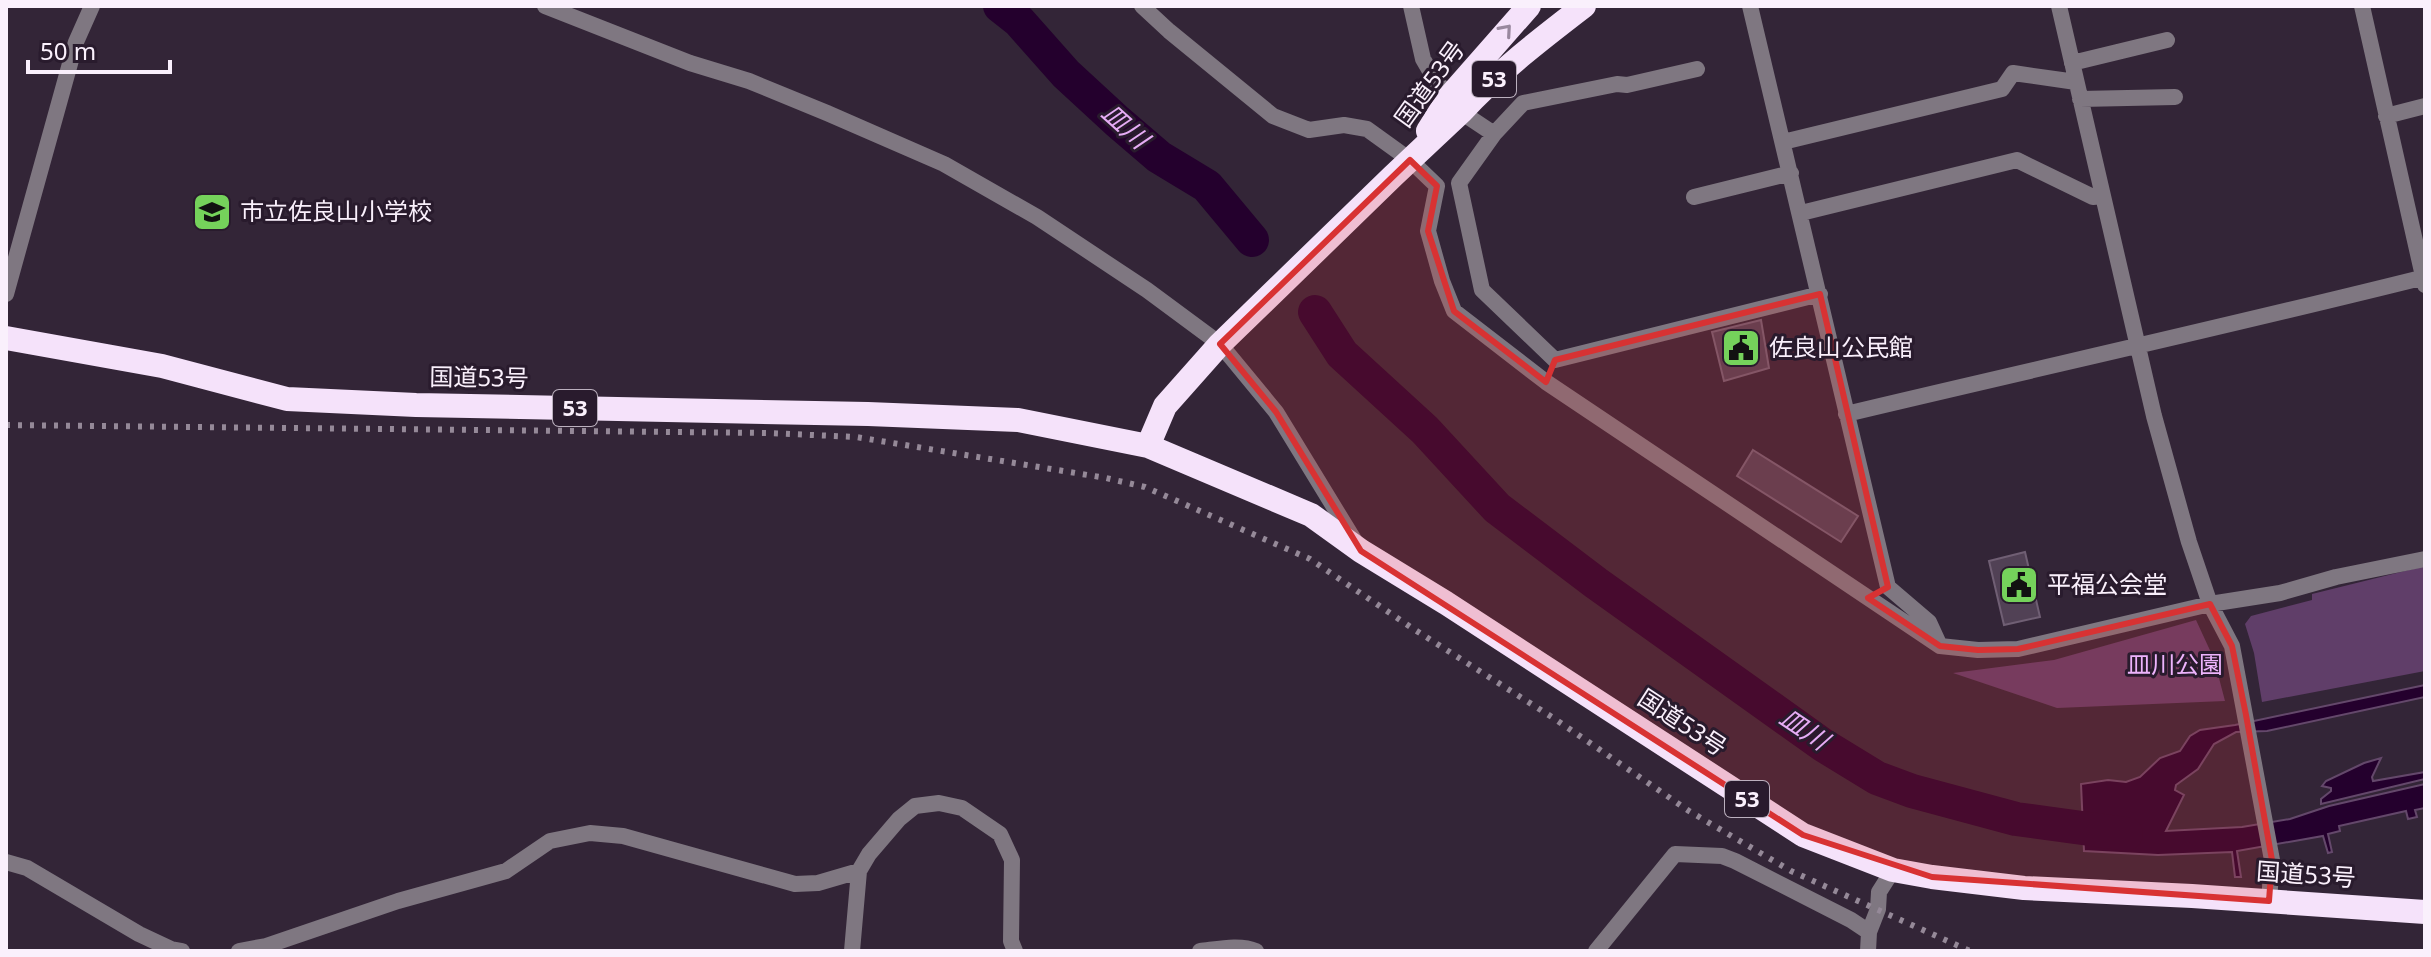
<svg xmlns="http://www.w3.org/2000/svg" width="2431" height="957" font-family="'Noto Sans','Noto Sans JP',sans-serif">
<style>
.green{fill:#603e69}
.water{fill:#24002d;stroke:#64486b;stroke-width:2}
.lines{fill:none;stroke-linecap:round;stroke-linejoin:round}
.river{stroke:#24002d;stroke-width:34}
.building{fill:#514155;stroke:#705f74;stroke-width:2}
.street{stroke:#7f7781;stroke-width:16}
.highway{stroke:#f5e2fa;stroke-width:24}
.rail{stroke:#958998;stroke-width:6;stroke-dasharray:4 8;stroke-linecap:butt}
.oneway{stroke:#99889e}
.marked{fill:#d83233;fill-opacity:0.2;stroke:#d83233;stroke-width:6;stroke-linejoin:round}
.labels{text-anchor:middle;stroke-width:6;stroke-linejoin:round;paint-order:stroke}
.shield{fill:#291b2d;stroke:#bbb0be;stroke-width:2}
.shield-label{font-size:22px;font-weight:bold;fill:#faf0fc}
.street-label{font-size:24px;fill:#faf0fc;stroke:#291b2d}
.poi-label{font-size:24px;fill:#faf0fc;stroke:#291b2d;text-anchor:start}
.park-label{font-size:24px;fill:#edb3fc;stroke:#291b2d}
.water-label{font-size:26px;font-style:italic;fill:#e6acf5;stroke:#291b2d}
</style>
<rect width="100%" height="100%" fill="#332537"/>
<path class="green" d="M2425,566v105l-163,31 -8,-49 -9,-29 6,-8 61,-16v-6z
M2196,620l18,39 11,42 -168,7 -104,-35 101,-13z"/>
<path class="water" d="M2425,685v12l-158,34 -31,1 -22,12 -16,25 -22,16 -1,5 9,5 -18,36 76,-4 48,-8 39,-13 96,-22v24l-10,2 2,7 -9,2 -2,-8 -67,15 1,5 -12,3 4,18 -4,1 -5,-17 -86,15 4,26h-6l-3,-25 -74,3 -74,-4 -3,-67 27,-4 18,2 14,-5 20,-19 20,-7 10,-15 10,-6 35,-5z
M2381,758l-9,19 1,4 52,-9v7l-104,25v-5l10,-8v-3l-9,-2 4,-5 38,-18z"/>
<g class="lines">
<path class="river" d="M1000,6l19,15 47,53 51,47 42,36 48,29 45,54
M1315,312l27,42 83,76 72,78 99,75 227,162 54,33 35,13 104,28 110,15"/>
</g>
<path class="building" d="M1761,320l8,48 -45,13 -12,-49z
M1753,450l105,66 -17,26 -104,-66z
M2025,552l15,65 -36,8 -15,-64z"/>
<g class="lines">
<path class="street" d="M545,6l145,57 59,18 78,32 117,51 93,53 110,73 73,54 56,68 80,131
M1142,6l27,25 104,85 36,14 35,-5 23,4 43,31 27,26 -9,45 14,50 12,30 92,71 394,264 38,4 40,-1 192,-45 70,-11 56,-16 89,-18
M1411,6l12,53 11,19 27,34 33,22 -35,49 23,107 73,70 265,-66
M1750,6l138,581 41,35 11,24
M2059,6l95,410 35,126 21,62 22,42 40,214 -3,41
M2362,6l63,279
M2072,63l95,-23
M2080,99l95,-2
M2386,116l39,-10
M1494,134l29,-31 94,-19 10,1 70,-16
M1783,142l219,-53 11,-16 63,9
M1694,197l97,-24
M1801,213l216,-53 76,37 10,-1
M6,294l70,-252 16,-36
M1846,414c193,-46 387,-89 579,-137
M6,862l21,6 112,66 32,15 11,2
M239,951l27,-5 132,-45 108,-30 44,-30 40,-8 33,3 172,48 23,-1 41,-12
M852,951l7,-80 10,-17 30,-35 16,-13 24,-3 23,5 38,26 12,26 -1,81 4,10
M1200,951c18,-2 40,-7 56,0
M1596,951l79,-97 47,2 13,5 116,59 18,12
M1868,951l1,-19 9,-23 1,-17 14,-22"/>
<path class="highway" d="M1428,131l22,-35 79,-90
M6,338l156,28 125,33 129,6 452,9 150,6 130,26 163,69 50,36 85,52 357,232 90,35 39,7 92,11 168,8 233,16
M1148,446l17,-40 55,-62 173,-168 68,-64c37,-40 80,-73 123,-106"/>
<path class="rail" d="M6,425l763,8 87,4 250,41 39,9 165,72 102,69 143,91 134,92 102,60 179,80"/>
</g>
<defs><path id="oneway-chevron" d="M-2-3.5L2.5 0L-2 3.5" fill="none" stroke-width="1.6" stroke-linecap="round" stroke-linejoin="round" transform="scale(2)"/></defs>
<use class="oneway" href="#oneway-chevron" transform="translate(1506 30) rotate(-49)"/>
<path class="marked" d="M1410,160l27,26 -9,45 26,80 92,71 9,-22 265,-66 68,293 -20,11 72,48 38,4 40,-1 192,-45 22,42 14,69 26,145 -3,41 -337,-24 -129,-42 -442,-284 -85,-139 -56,-68z"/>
<defs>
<g id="school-square" transform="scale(2)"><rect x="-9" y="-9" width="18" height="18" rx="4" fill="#75d25b" stroke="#291b2d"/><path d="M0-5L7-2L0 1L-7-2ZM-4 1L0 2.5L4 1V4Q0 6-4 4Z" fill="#111"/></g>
<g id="civic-square" transform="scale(2)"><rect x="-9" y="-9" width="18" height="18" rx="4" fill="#75d25b" stroke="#291b2d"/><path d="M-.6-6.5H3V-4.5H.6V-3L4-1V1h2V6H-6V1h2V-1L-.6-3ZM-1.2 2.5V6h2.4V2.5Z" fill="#111"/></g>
</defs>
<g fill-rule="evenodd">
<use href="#school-square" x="212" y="212"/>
<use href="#civic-square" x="1741" y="348"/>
<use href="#civic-square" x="2019" y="585"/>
</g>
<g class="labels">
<g class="shield">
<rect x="1472" y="61" width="44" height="36" rx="6"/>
<rect x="553" y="390" width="44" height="36" rx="6"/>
<rect x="1725" y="781" width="44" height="36" rx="6"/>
</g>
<g class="shield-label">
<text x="1494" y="87">53</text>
<text x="575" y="416">53</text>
<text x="1747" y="807">53</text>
</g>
<g class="street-label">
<text transform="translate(1430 84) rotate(-54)" y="8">国道53号</text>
<text transform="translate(479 378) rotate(1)" y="8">国道53号</text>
<text transform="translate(1682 723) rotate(33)" y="8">国道53号</text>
<text transform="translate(2306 875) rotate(4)" y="8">国道53号</text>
</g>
<g class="poi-label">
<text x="240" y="220">市立佐良山小学校</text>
<text x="1769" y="356">佐良山公民館</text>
<text x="2047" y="593">平福公会堂</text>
</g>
<g class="park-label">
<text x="2175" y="673">皿川公園</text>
</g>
<g class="water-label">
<text transform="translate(1125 126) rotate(42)" y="9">皿川</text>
<text transform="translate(1804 729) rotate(34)" y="9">皿川</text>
</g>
</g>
<rect width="2431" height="957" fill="none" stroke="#faf0fc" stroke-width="16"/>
<path d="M28 60v12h142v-12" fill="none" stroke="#faf0fc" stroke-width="4"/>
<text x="40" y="60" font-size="24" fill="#faf0fc" stroke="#291b2d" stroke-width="6" paint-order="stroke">50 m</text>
</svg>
